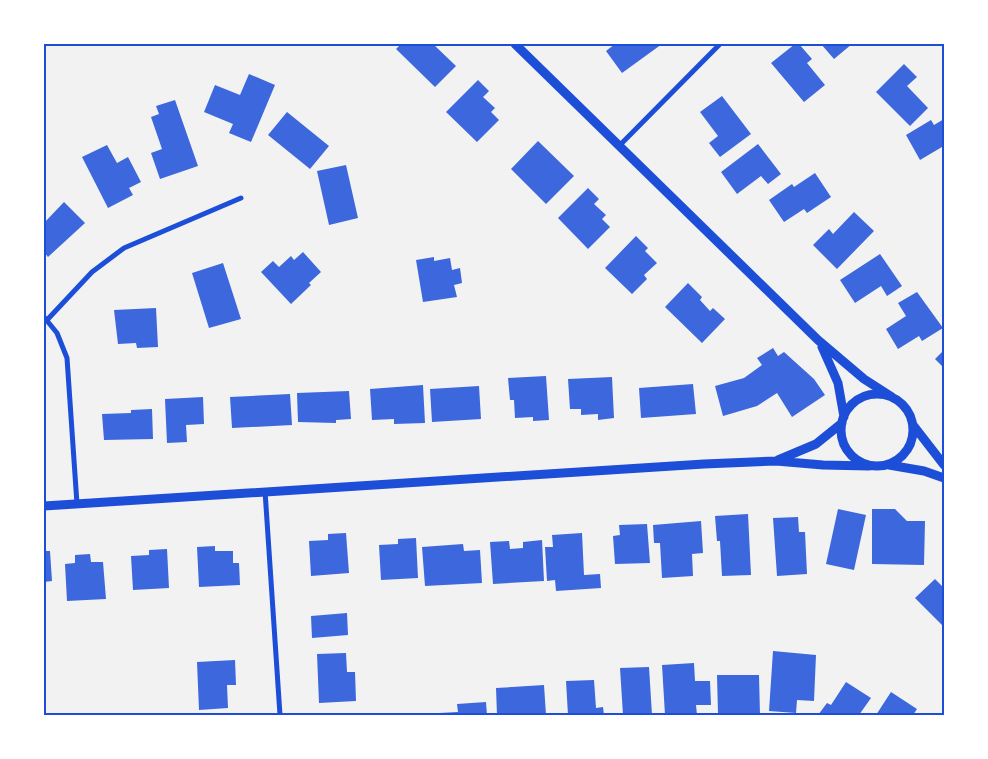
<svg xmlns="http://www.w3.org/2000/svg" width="988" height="759" font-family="Ubuntu,sans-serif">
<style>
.building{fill:#3d67dc}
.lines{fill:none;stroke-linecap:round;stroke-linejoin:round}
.minor{stroke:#1d4ed8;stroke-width:5}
.tertiary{stroke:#1d4ed8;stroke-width:9}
.neatline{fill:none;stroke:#1d4ed8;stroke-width:2}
</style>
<rect width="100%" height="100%" fill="#f2f2f2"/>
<path class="building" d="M401,44h32l23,22 -21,21 -39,-38z
M615,44h47l-40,29 -16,-22z
M795,44h4l13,15 -5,4 18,22 -21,17 -33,-39z
M821,44h31l-18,15z
M904,64l13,13 -10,9 21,22 -18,18 -34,-34z
M249,74l26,11 -24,57 -22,-9 4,-9 -29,-12 11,-27 25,10z
M478,80l11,11 -6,6 12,11 -4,4 8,8 -22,22 -31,-30z
M722,96l29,38 -31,23 -11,-14 9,-7 -18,-24z
M175,100l23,66 -38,13 -9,-26 11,-4 -11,-32 8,-3 -3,-8z
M287,112l42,34 -19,23 -42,-34z
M944,119v32l-2,-4 -22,13 -14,-25 25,-15 3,5z
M538,141l36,35 -28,28 -35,-35z
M758,144l23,30 -13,10 -7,-8 -24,18 -16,-22z
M107,145l10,18 11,-6 13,25 -12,6 4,7 -25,13 -26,-51z
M346,165l12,53 -29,7 -12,-54z
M815,173l16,24 -24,16 -3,-4 -20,13 -15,-22 23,-16 2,3z
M588,188l11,11 -5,5 12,11 -4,4 8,8 -22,22 -30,-31z
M64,202l21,21 -37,34 -4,-5v-29z
M854,212l20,19 -37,38 -24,-24 16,-16 4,5z
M636,236l12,12 -3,3 12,12 -13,12 3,4 -15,15 -27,-26z
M303,252l18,20 -12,11 2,2 -20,19 -30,-32 12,-11 6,6 12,-11 3,4z
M880,254l22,32 -15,10 -6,-10 -26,17 -15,-23z
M434,257v4l16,-3 2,12 8,-2 2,15 -8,2 3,12 -34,5 -7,-42z
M223,263l18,56 -32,9 -17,-55z
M688,283l14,14 -2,3 10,11 3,-3 12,11 -23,24 -37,-36z
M917,292l26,36 -21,13 -3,-5 -21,13 -12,-20 20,-13 -8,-13z
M156,308l2,39 -21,1 -1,-5 -18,1 -4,-34z
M773,348l5,8 6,-4 30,27 11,16 -33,22 -15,-24 -20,13 -34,10 -8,-30 29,-8 18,-13 -5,-7z
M944,350v18l-9,-9z
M546,376l3,44 -16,1v-4l-18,1 -1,-18h-4l-2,-22z
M612,377l2,41 -16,2v-6l-17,1v-6h-11l-2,-30z
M693,384l3,30 -55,4 -2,-30z
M423,385l2,38 -31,1v-5l-22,1 -2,-31z
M479,386l2,33 -49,3 -2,-33z
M349,391l2,28 -15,1v3l-38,-1 -1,-29z
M290,394l2,31 -60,3 -2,-31z
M203,397l1,27 -18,1 1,17 -20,1 -2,-44z
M152,409l1,30 -49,1 -2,-26 29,-1v-3z
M838,509l28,6 -12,55 -28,-6z
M872,509h23l12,12h18l-1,44 -52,-1z
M748,514l3,61 -29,1 -2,-35h-3l-2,-25z
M798,517l1,15h6l2,42 -30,2 -4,-58z
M701,521l2,32 -11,1 1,22 -31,2 -2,-35h-6l-1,-18z
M647,524l3,39 -35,1 -2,-28 7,-1 -1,-10z
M346,533l3,40 -38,3 -2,-35 19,-1v-6z
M582,533l2,42 16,-1 1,14 -45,3 -1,-11 -8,1 -2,-34h8l-1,-12z
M416,538l2,40 -37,2 -2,-35 19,-1v-5z
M542,540l2,41 -51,3 -3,-42 19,-1 1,8 13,-1v-6z
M463,544l1,7 16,-1 2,33 -57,3 -3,-39z
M215,546v5h18v12h6l1,22 -41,2 -2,-40z
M167,549l2,39 -36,2 -2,-34 18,-1v-5z
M44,551h6l2,30 -8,1z
M90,554l1,8h12l3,37 -39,2 -2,-37 10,-1v-8z
M935,579l9,9v39l-29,-29z
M347,613l1,22 -36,3 -1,-22z
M773,651l43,4 -2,46 -17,-1 -1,13 -27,-2z
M346,653l1,19h8l1,29 -37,2 -2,-49z
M235,660l1,25h-9l1,23 -29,2 -2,-48z
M694,663l1,18h15l1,24h-15l1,10h-32l-3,-50z
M649,667l3,48h-29l-3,-47z
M717,675h42l1,40 -42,-1z
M594,680l2,28 7,-1 1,8h-36l-2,-34z
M846,682l25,16 -12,17h-41l9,-12 4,2z
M544,685l2,30h-49l-1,-27z
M891,692l26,17 -4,6h-37z
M486,702l1,13h-48v-2l19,-1 -1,-8z"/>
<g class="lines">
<path class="minor" d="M619,146l101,-102
M44,317l13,16 10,25 10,146
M47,320l45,-48 32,-24 117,-50
M265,491l15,224"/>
<path class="tertiary" d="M515,44l303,296 46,39 28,18
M822,347l16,36 6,34
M841 430a36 36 0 1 1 72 0a36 36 0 1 1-72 0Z
M913,425l31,40
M778,460l38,-16 26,-21
M889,465l35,6 20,7
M44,506l660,-42 72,-3 47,4 46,1"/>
</g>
<rect width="988" height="759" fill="none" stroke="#ffffff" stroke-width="90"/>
<rect x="45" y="45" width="898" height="669" class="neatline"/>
</svg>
